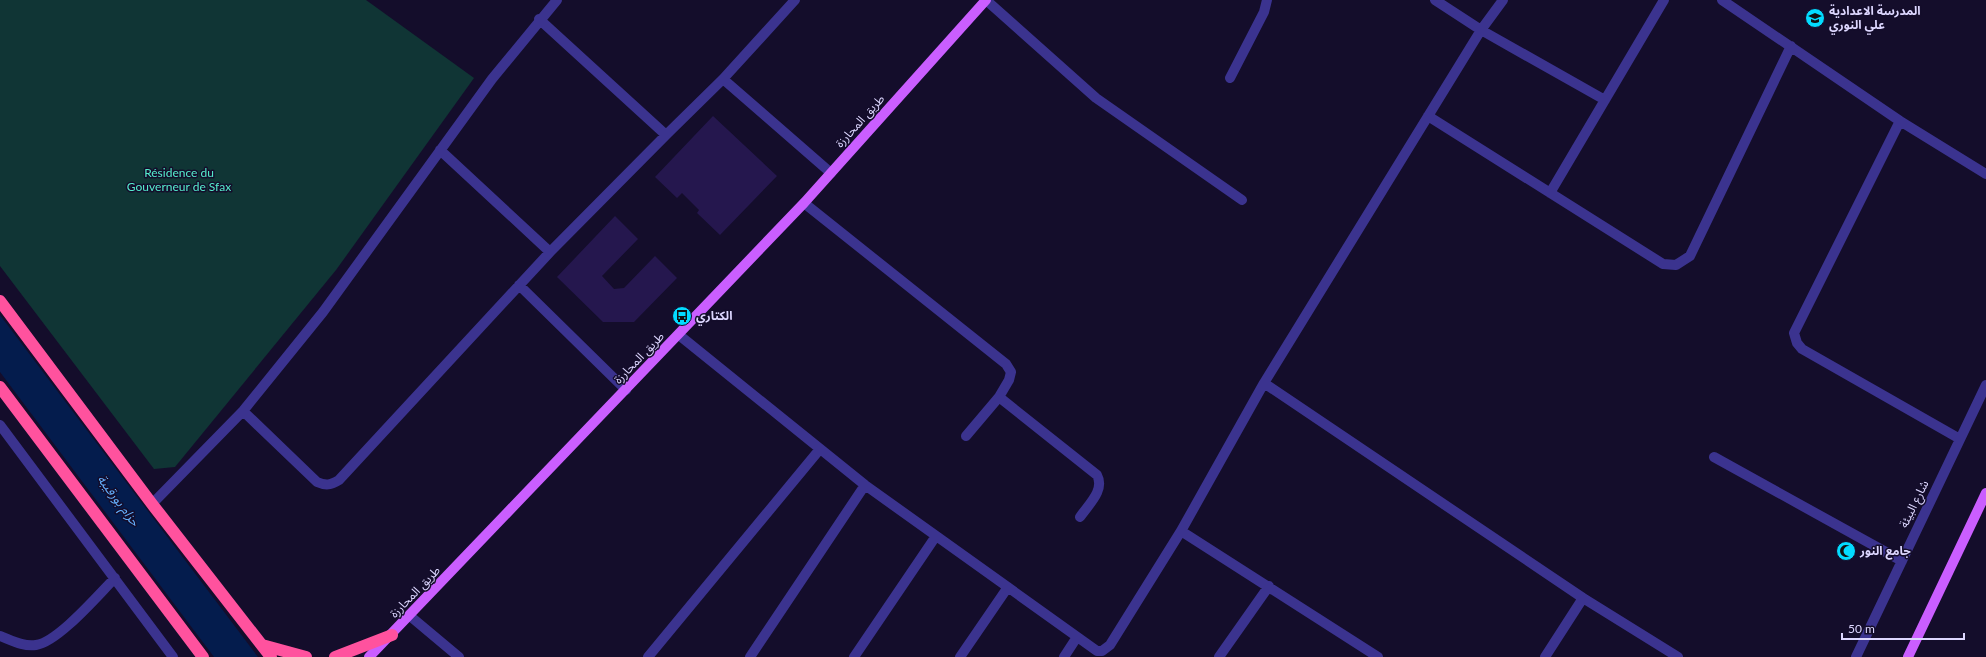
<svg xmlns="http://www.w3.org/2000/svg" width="1986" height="657" font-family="Lato,'Noto Sans Arabic',sans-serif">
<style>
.green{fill:#103535}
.water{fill:#041c4d}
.building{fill:#25174e}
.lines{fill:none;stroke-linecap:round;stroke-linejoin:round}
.minor{stroke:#3b338f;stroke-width:10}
.major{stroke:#ca5eff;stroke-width:10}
.highway{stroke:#ff529e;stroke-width:12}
.labels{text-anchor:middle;stroke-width:3;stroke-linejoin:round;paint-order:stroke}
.poi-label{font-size:12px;font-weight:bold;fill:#ddd7ff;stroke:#140d2b;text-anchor:start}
.street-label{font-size:12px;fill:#ddd7ff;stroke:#140d2b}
.park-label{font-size:12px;fill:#55edcd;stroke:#140d2b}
.water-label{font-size:13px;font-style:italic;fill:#65b1ff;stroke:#140d2b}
</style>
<rect width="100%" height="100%" fill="#140d2b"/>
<path class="green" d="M0,0h366l108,78 -138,192 -161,197 -21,2 -154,-203z"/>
<path class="water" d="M0,315l258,342h-44l-214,-285z"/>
<path class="building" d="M713,116l64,60 -57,59 -23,-22 2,-3 -17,-17 -5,5 -22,-21z
M615,216l23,23 -36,37 12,13 10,-1 31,-32 22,22 -43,44h-31l-46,-45z"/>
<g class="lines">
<path class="minor" d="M986,0l110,98 146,102
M1435,0l46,30 124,70
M1722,0l178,121 86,53
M539,19l127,116 -116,117
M1230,78l34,-66 3,-12
M723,79l108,94
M1428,116l235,148 13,1 14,-9 101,-210
M1900,121l-106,212 3,10 5,6 158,90
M666,135l57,-56 72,-79
M1550,193l114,-193
M804,203l202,161 5,8 -2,8 -10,17 98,78c8,15 -8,29 -17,42
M519,285l107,105
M679,335l186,150 232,166h5l8,-6 71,-114 197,126
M1264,383l217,-353 22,-30
M243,411l74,71c9,4 14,3 22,-2l211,-228 -110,-102
M0,425l173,232
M966,436l33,-39
M1714,457l188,104
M152,504l91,-93 80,-99 169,-233 65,-79
M1181,531l83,-148 319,215 95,59
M410,616l49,41
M0,636c11,4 23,11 36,9 22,-3 62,-50 79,-67
M648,657l172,-208
M750,657l115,-172
M854,657l82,-121
M960,657l48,-70
M1064,657l13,-20
M1219,657l50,-71
M1545,657l38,-59
M1856,657l130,-272"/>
<path class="major" d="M369,657l435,-454 182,-203
M1908,657l78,-164"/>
<path class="highway" d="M0,301l152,203 119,153
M0,387l203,270
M262,645l44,12
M335,657l57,-22"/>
</g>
<defs>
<g id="school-disc" transform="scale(1)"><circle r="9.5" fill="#03dbff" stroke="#140d2b"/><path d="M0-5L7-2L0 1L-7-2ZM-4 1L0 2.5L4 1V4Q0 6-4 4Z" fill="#111"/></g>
<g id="bus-disc" transform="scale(1)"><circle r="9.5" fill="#03dbff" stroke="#140d2b"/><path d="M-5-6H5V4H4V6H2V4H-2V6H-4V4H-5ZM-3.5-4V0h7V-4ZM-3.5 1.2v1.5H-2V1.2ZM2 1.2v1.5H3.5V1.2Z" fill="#111"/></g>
<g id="mosque-disc" transform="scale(1)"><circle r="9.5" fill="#03dbff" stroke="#140d2b"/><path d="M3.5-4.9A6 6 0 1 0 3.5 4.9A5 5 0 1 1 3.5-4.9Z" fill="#111"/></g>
</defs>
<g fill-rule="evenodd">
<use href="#school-disc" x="1815" y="18"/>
<use href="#bus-disc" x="682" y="316"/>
<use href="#mosque-disc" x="1846" y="551"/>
</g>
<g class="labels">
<g class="poi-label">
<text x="1829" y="15">المدرسة الاعدادية<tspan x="1829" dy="14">علي النوري</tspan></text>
<text x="696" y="320">الكتاري</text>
<text x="1860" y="555">جامع النور</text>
</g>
<g class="street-label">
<text transform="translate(860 121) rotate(-48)" y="4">طريق المحارزة</text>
<text transform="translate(639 358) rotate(-46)" y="4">طريق المحارزة</text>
<text transform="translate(1914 504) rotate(-64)" y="4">شارع البيئة</text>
<text transform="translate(415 592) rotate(-46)" y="4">طريق المحارزة</text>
</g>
<g class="park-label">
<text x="179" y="177">Résidence du<tspan x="179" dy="14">Gouverneur de Sfax</tspan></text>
</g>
<g class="water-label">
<text transform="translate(119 500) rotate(53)" y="5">حزام بورقيبة</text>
</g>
</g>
<path d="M1842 633v6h122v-6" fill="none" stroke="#ddd7ff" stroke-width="2"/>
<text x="1848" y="633" font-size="12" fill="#ddd7ff" stroke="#140d2b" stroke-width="3" paint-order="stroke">50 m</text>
</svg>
